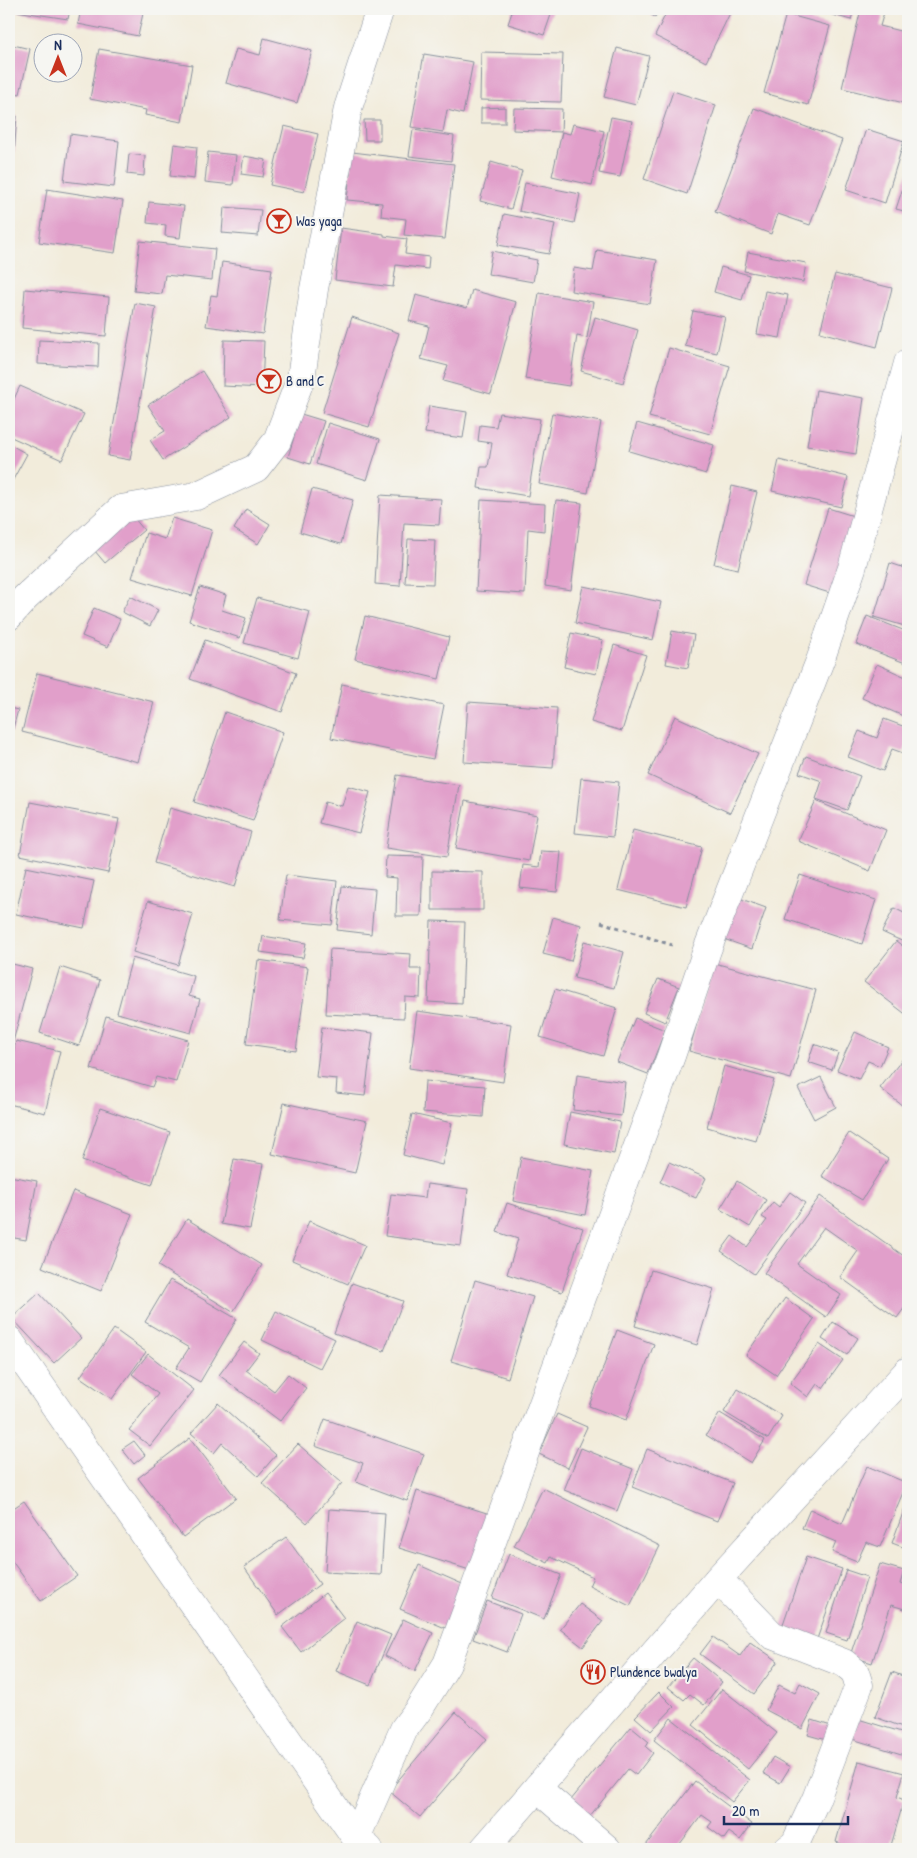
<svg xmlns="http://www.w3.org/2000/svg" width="917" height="1858" font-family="'Patrick Hand',sans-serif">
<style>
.building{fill:#e19fca}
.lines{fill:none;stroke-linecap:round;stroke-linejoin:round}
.minor-casing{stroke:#868e9c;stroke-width:29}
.tertiary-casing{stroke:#868e9c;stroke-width:29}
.path{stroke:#868e9c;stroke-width:3;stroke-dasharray:4 4;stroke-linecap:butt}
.minor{stroke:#fff;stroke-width:28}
.tertiary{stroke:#fff;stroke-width:28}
.labels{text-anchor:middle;stroke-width:4;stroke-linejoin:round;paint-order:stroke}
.poi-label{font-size:14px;fill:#1b2f5e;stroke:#f6f6f2;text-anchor:start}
</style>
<rect width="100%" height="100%" fill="#f6f6f2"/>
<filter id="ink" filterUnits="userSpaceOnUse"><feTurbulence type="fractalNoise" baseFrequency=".02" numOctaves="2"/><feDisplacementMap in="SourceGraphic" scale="10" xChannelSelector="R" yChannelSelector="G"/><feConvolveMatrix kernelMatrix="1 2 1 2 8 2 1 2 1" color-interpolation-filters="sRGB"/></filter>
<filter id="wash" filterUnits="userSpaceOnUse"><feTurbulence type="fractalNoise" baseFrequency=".0096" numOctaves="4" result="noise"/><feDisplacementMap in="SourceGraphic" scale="20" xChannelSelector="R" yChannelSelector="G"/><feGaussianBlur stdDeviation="1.12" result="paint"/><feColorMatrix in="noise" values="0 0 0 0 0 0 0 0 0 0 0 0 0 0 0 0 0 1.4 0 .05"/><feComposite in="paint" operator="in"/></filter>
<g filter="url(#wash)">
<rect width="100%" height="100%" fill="#f2ecdb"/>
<g id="blocks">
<path class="building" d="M9,9h61l-2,10 -59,-9z
M81,9h63l-6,27 -60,-12z
M513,9h40l-9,26 -36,-11z
M640,9h20l-5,8z
M668,9h64l-26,53 -51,-26z
M811,9h43l-3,11z
M861,9h24l-5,17 28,7v71l-66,-16z
M786,14l44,12 -22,79 -44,-12z
M264,38l48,13 -15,52 -71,-20 10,-34 24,6z
M9,44l21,5 -10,45 -11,-2z
M617,48l32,8 -13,49 -32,-8z
M99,49l93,16 -10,57 -37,-7 1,-5 -56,-11z
M481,52l82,2 -2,48 -81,-2z
M424,54l49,8 -10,52 -16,-4 -4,22 -32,-5z
M673,91l43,14 -29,89 -43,-15z
M505,107v16h-24v-15z
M514,108l48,1 -1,23 -48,-2z
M754,108l88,32 -32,85 -32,-11 -7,20 -56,-22z
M9,115l8,1 -5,66h-3z
M611,117l21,4 -12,56 -21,-4z
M364,120h16v20h-15z
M573,124l31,7 -12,54 -40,-9 10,-44 8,2z
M284,126l34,8 -14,58 -34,-7z
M866,129l38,12 -19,62 -39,-13z
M413,130l41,6 -3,25 -42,-5z
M70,134l49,7 -5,46 -50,-6z
M174,144l23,3 -3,32 -24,-3z
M208,152l28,3 -3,30 -28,-3z
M352,152l102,12 -9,75 -41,-4 2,-16 -25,-3 1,-13 -35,-3z
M129,154l16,2 -1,20 -17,-2z
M244,156l22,4 -3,17 -22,-3z
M491,162l31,9 -11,38 -31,-8z
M908,172v40l-12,-3z
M525,183l55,11 -6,29 -55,-12z
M47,189l76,12 -8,52 -76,-11z
M149,202l35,4 -4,32 -15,-2 1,-11 -19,-2z
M224,207l37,3 -3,26 -36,-3z
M504,214l51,10 -6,30 -51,-9z
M341,228l43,6v2l23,3 -2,15 24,3 -1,12 -32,-4 -3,22 -58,-7z
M140,241l75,8 -3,31 -47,-5 -3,19 -28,-3z
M597,250l60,10 -7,44 -79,-13 3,-23 19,3z
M492,251l45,9 -4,22 -45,-8z
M748,252l58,11 -3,19 -59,-11z
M222,262l50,7 -9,65 -57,-8 5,-31 6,1z
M721,267l28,8 -7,25 -28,-8z
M835,274l57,14 -15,59 -57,-15z
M25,289l84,8 -3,39 -84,-8z
M472,290l44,12 -25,92 -48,-13 5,-15 -27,-7 8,-33 -20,-5 7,-26 51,13z
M765,291l23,4 -8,43 -23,-4z
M539,293l54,9 -6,36 -10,-2 -8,50 -44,-7z
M135,303l21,4 -26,153 -22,-4z
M693,311l32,6 -8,36 -32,-7z
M352,317l47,16 -30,94 -47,-14z
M595,317l43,13 -15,53 -42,-12z
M39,340l60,3 -1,24 -60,-3z
M224,340l40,1 -2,47 -39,-2z
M669,348l61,18 -20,68 -61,-17z
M202,371l29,46 -68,43 -13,-20 15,-9 -17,-26z
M20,386l64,28 -22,46 -53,-24v-26z
M816,390l48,8 -8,56 -49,-8z
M429,406l38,6 -4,26 -38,-5z
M499,413l41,6 -12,77 -50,-8 3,-21h7l4,-24 -14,-2 2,-16 16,2z
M552,413l49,9 -13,71 -49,-9z
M301,414l23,7 -14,43 -22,-7z
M328,423l52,16 -13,41 -51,-16z
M637,423l77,22 -8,29 -77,-23z
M9,444l18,10 -18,33z
M779,460l69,17 -7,30 -69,-16z
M732,486l25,6 -19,77 -24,-5z
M312,489l41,11 -12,44 -41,-12z
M380,495l61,4 -2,26 -35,-2 -4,63 -25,-2z
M481,500l64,4 -1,27 -16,-2 -3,65 -49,-3z
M556,500l26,3 -11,87 -26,-4z
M828,508l32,10 -24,77 -32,-10z
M246,509l24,15 -12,20 -24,-15z
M128,511l16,19 -39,33 -16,-19z
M172,518l40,12 -20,66 -60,-18 14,-45 19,6z
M408,539l27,1 -2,44 -28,-1z
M890,563l18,6v58l-34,-10z
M583,586l78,16 -8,38 -78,-17z
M200,587l26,8 -4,15 24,8 -6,20 -51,-17z
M130,596l28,14 -8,16 -28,-14z
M257,598l53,14 -12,46 -54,-15z
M94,608l26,11 -12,28 -26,-11z
M365,616l84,21 -10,42 -84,-20z
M867,616l41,16v32l-52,-20z
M672,631l22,4 -6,33 -22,-4z
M571,633l32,7 -7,34 -32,-7z
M205,640l91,33 -14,39 -92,-33z
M614,645l32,10 -24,76 -31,-9z
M877,664l31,14v26l-5,12 -41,-18z
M37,673l117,29 -16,60 -116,-30z
M342,684l102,21 -11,54 -102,-21z
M468,702l89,6 -4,60 -89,-6z
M9,708l9,2 -6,22 -3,-1z
M225,712l58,20 -30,89 -59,-19z
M675,716l83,38 -28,59 -82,-38z
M884,719l24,9v12l-5,13 -11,-4 -9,22 -35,-14 11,-26 18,7z
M806,756l54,20 -13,34 -31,-11 6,-18 -23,-8z
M397,775l62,10 -12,72 -61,-9z
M581,778l38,4 -6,55 -38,-4z
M348,786l22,6 -11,41 -40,-10 6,-21 17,4z
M465,801l72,14 -8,46 -73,-13z
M816,801l70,29 -16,41 -72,-30z
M30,802l89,17 -11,54 -88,-18z
M170,808l81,24 -16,55 -81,-24z
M633,830l69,17 -16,60 -68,-17z
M541,851l20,1 -4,40 -37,-4 3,-23 16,2z
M386,856l37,1 -2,59h-25l1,-38 -12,-1z
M26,867l68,14 -10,47 -68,-14z
M432,871l51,1v38h-51z
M286,875l51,6 -5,44 -52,-5z
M800,875l76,25 -14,44 -77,-25z
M342,886l33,3 -4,45 -34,-4z
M733,896l33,12 -14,41 -34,-12z
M148,901l45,13 -15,51 -45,-13z
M894,908l14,7v29l-26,-12z
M553,917l28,8 -10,36 -28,-7z
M431,921l34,1 -3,82 -34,-2z
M263,936l43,7 -3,15 -43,-6z
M584,941l40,11 -10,36 -40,-10z
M896,941l12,9v66l-44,-34z
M330,949l81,5 -1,15h11l-1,29 -15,-1 -1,21 -78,-4z
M132,958l62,18 -5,20 11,3 -9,34 -74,-20z
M258,960l50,7 -12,84 -50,-7z
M9,963l23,6 -19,73 -4,-1z
M714,963l102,27 -25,89 -102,-28z
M60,967l40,13 -21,66 -39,-13z
M658,979l21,8 -14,35 -21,-9z
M555,989l62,19 -14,48 -63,-19z
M417,1011l94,13 -8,58 -94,-14z
M106,1016l82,24 -12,42 -20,-5 -4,10 -61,-18z
M635,1018l30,12 -17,44 -31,-12z
M322,1027l51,6 -8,63 -29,-3 1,-14 -21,-2z
M855,1032l33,15 -8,19 -12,-5 -9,18 -22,-9z
M16,1041l44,10 -15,62 -36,-9v-35z
M814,1044l24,9 -6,17 -24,-8z
M908,1052v58l-28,-22z
M724,1066l50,14 -18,61 -49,-14z
M577,1075l48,7 -4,34 -48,-6z
M821,1077l15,30 -22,12 -16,-31z
M425,1081l60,5 -2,31 -60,-5z
M284,1103l83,18 -12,52 -83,-19z
M100,1108l70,24 -18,53 -70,-24z
M570,1112l50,10 -6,32 -50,-10z
M412,1114l40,9 -10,42 -39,-10z
M849,1133l39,26 -26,41 -40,-24z
M521,1157l72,14 -8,44 -72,-14z
M234,1159l29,5 -13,65 -29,-5z
M669,1162l37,16 -10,20 -36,-16z
M9,1176l28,5 -11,59 -17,-3z
M737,1181l29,19 -16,27 -30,-18z
M427,1184l41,5 -7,57 -76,-10 6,-42 34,4z
M73,1191l59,23 -31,77 -59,-24z
M790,1192l15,11 -51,71 -33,-23 11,-15 15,11 20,-27 -5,-3 11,-15 6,5z
M820,1196l88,63v44l-11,15 -57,-41 18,-26 -34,-24 -27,37 44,31 -15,22 -62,-44z
M507,1203l76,25 -21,64 -55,-18 11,-35 -21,-7z
M187,1219l75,46 -29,47 -75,-46z
M309,1221l56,24 -17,39 -56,-24z
M651,1270l63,19 -17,56 -62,-19z
M170,1280l67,39 -37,63 -24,-14 13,-20 -44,-26z
M475,1280l58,17 -25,81 -57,-17z
M352,1283l51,18 -19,50 -50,-18z
M39,1293l42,45 -27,25 -42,-45z
M785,1298l29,21 -38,56 -30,-20z
M276,1311l59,28 -15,29 -58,-28z
M833,1322l25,16 -11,17 -25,-16z
M114,1329l32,23 -34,47 -32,-22z
M617,1330l37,14 -28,76 -37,-14z
M244,1342l15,11 -13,17 28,21 14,-17 18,14 -26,33 -61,-46z
M819,1344l24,16 -20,28 -6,-4 -9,13 -18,-14z
M148,1354l46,36 -44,56 -21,-16 29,-36 -26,-20z
M738,1389l44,27 -14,23 -44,-27z
M218,1403l58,52 -18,21 -36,-33 -8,10 -23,-20z
M720,1413l45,27 -14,23 -45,-28z
M557,1414l30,13 -19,41 -29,-14z
M325,1419l99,35 -17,47 -51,-19 7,-19 -48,-17z
M190,1438l46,60 -53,39 -45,-59z
M134,1441l11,14 -11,9 -12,-15z
M298,1444l44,39 -35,40 -45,-40z
M581,1448l52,21 -16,42 -53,-21z
M647,1449l86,34 -16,38 -85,-34z
M867,1466l40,17 -27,64 -14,-5 -9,20 -25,-10 4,-10 -34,-14 8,-19 32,15z
M543,1488l117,58 -30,60 -41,-20 4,-9 -42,-20 -3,6 -34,-17z
M417,1491l76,24 -17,57 -77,-24z
M908,1499v50l-16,-6z
M24,1501l53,75 -36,25 -32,-44v-46z
M329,1509l56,4 -4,62 -56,-3z
M286,1537l34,47 -42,31 -34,-48z
M509,1554l52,21 -17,44 -52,-21z
M806,1557l36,12 -25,70 -35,-12z
M880,1564l24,7 -4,13 8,3v23l-17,-5 -19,58 -22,-7z
M419,1565l50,22 -19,43 -50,-21z
M846,1570l21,7 -20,63 -21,-7z
M325,1593l19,25 -43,34 -19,-25z
M487,1601l34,13 -14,38 -34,-13z
M580,1604l23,17 -20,26 -23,-18z
M403,1619l30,14 -18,38 -30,-15z
M357,1621l34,14 -21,50 -34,-14z
M713,1637l27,19 10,-14 28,19 -24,33 -54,-40z
M693,1658l29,24 -18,23 -14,-11 -6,6 -16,-13z
M892,1672l16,6v51l-33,-12z
M800,1683l20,11 -18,35 -36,-19 13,-25 16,8z
M722,1689l55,44 -29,36 -55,-44z
M659,1692l15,15 -23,24 -16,-14z
M456,1712l31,27 -67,78 -31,-26z
M671,1718l79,62 -18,22 -78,-62z
M858,1719l50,15v22l-56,-17z
M812,1720l19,6 -5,14 -18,-5z
M631,1727l18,15 -3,5 7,6 -17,22 -8,-6 -43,53 -19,-16z
M773,1757l17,10 -10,16 -17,-10z
M859,1761l45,12 -7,24 7,3 -14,49h-47l1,-4 -8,-3z
M695,1781l57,43 -12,16 -11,-8 -5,7 -16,-12 4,-5 -10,-7 -26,34h-33z"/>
</g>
</g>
<g filter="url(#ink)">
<use href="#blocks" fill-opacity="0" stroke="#868e9c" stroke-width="1"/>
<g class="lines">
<g class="minor-casing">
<path id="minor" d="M9,616l16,-18 96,-89 75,-13 60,-28 21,-27 24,-63 13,-89 34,-181 32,-99
M718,1579l54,56 72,28 11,9 4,13 -43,114 -21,45 -7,5
M537,1788l70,61
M356,1838l48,-109 15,-20 28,-45 224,-608 36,-106 114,-292 31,-90 56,-205"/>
</g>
<g class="tertiary-casing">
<path id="tertiary" d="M9,1340l347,498 13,11
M484,1849l234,-270 190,-208"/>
</g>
<path class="path" d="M601,922l71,23"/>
<use href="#minor" class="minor"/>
<use href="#tertiary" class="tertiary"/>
</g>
</g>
<defs>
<g id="bar-ring" transform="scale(1.25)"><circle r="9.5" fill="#f6f6f2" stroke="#c8321e" stroke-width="1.5"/><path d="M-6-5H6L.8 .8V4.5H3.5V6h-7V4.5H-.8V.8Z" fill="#c8321e"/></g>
<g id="restaurant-ring" transform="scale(1.25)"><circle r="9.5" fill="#f6f6f2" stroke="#c8321e" stroke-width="1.5"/><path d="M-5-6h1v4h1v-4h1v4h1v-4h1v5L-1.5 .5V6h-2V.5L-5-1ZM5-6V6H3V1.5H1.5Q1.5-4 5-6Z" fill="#c8321e"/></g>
</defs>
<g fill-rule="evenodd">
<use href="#bar-ring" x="279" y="221"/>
<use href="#bar-ring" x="269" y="381"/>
<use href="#restaurant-ring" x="593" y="1672"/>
</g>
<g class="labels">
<g class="poi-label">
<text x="296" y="226">Was yaga</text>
<text x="286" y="386">B and C</text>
<text x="610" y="1677">Plundence bwalya</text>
</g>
</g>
<rect width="917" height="1858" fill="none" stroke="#f6f6f2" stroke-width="30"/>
<g transform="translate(58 58)"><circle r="24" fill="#f6f6f2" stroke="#9ea6b7"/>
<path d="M0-4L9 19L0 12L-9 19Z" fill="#c8321e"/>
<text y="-8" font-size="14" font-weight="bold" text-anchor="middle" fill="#1b2f5e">N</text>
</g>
<path d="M724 1816v8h124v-8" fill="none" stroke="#1b2f5e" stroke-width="2.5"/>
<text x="732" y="1816" font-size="15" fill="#1b2f5e" stroke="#f6f6f2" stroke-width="4" paint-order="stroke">20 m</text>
</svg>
